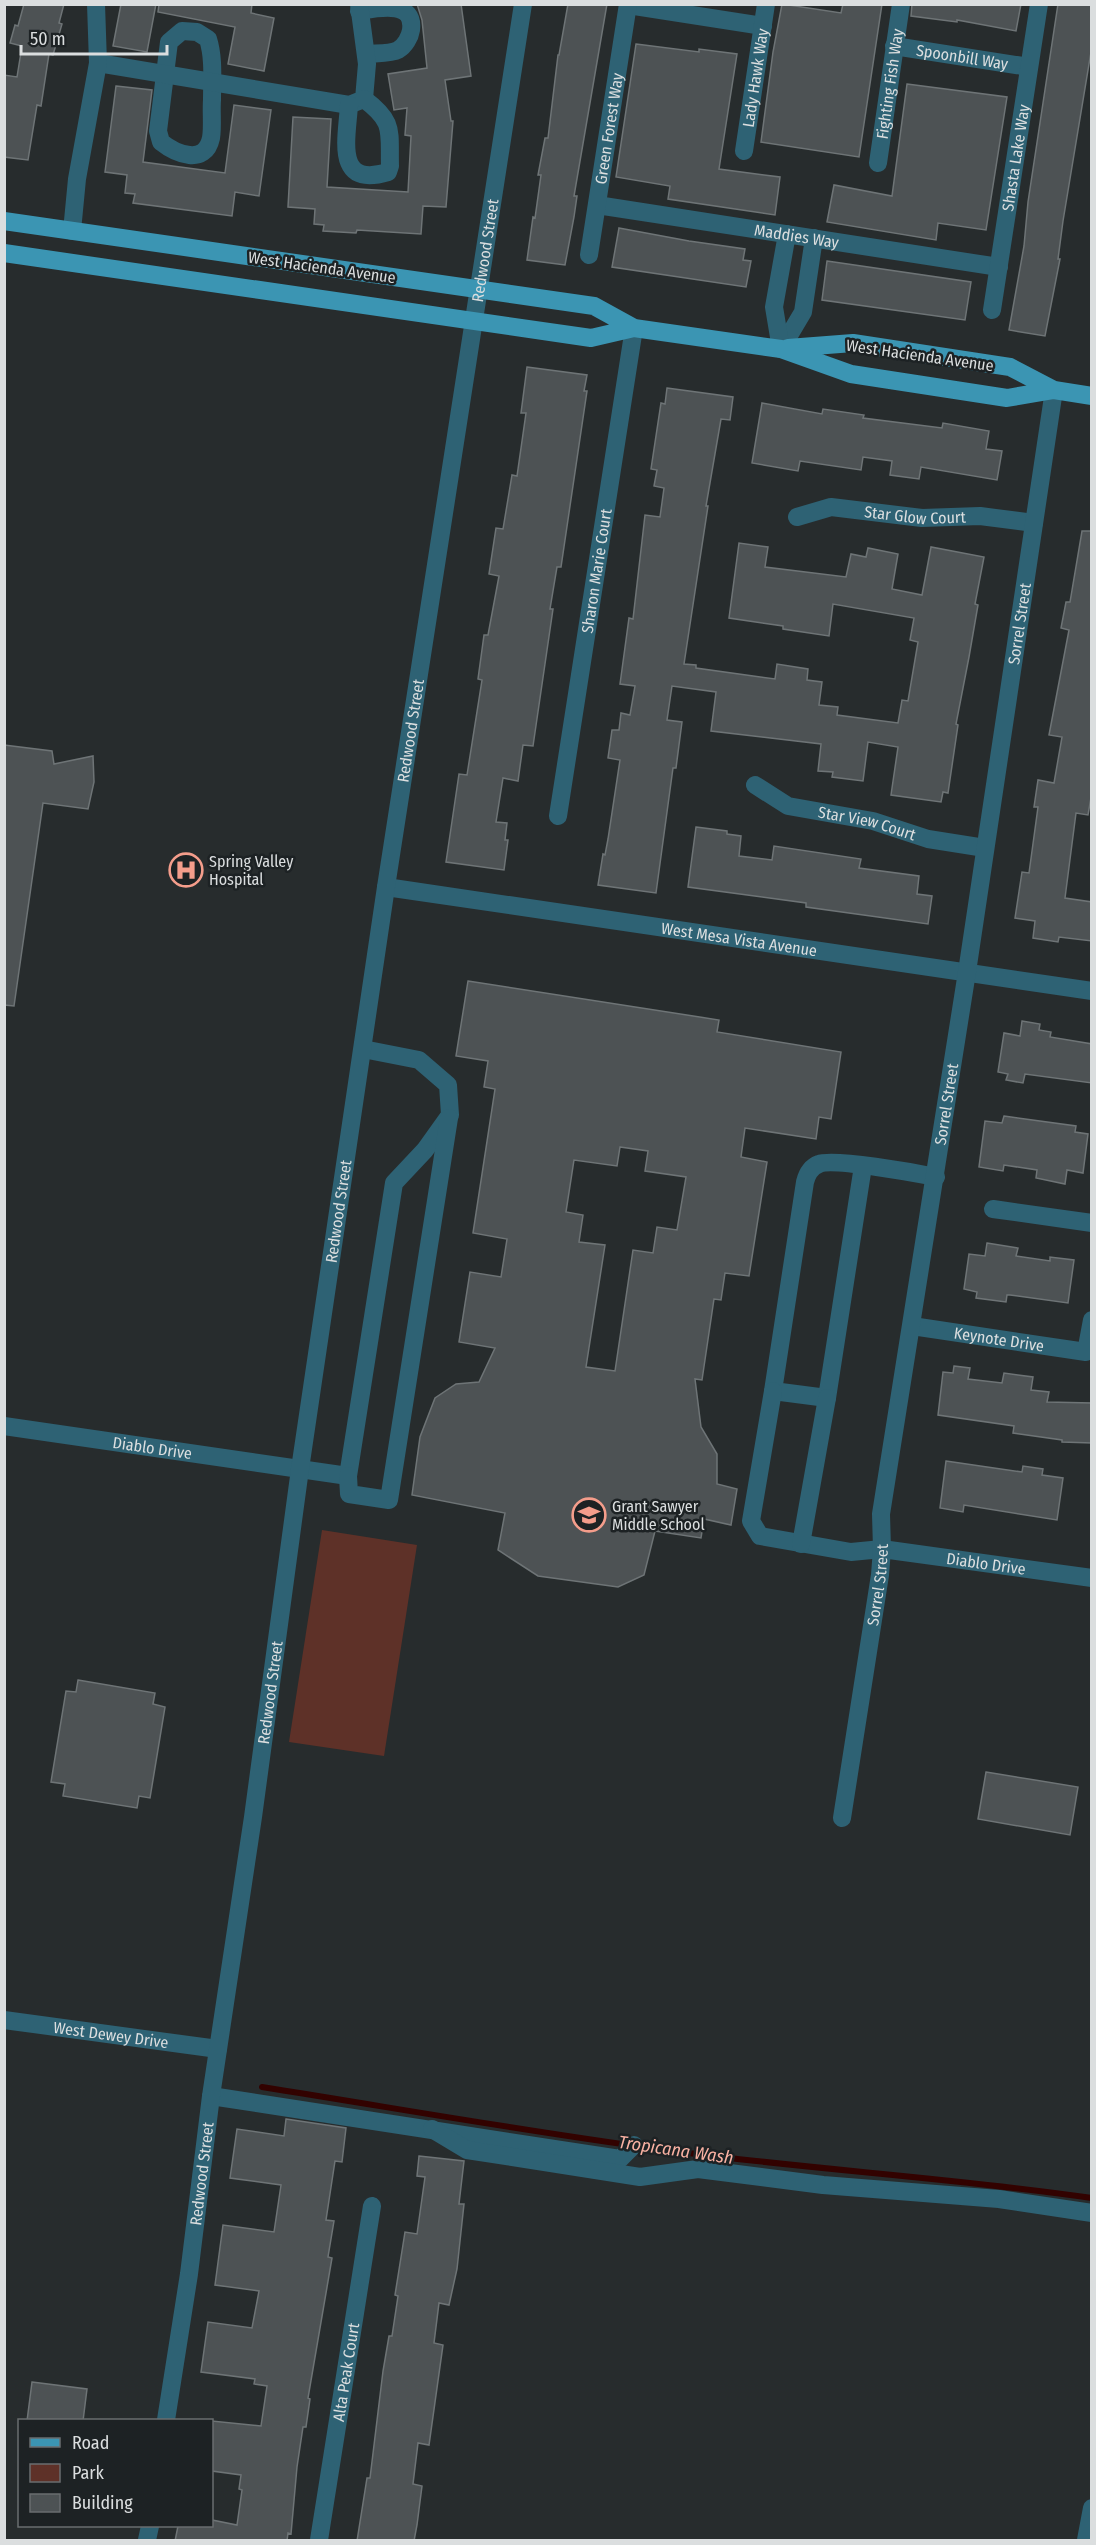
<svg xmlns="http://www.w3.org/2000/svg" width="1096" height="2545" font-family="'Fira Sans Condensed',sans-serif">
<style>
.green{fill:#5e3128}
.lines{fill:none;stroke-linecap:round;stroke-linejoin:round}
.stream{stroke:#320200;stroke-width:6}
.building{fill:#4d5254;stroke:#6e7476;stroke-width:1.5;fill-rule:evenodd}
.minor{stroke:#2e6274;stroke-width:18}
.major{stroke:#3b95b3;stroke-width:18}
.labels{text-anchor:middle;stroke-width:5;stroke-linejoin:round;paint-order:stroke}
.street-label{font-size:16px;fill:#dbdedf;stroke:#1d2224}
.poi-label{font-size:16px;fill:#dbdedf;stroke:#1d2224;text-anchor:start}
.water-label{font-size:18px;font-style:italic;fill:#fab2a3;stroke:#1d2224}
</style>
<rect width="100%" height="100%" fill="#272c2d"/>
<path class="green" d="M322,1530l95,15 -33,211 -95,-14z"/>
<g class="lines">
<path class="stream" d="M262,2087c139,22 279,47 418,65 137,18 275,26 412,46"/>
</g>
<path class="building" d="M24,4h40l-5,19 3,1 -9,31 -4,-1 -8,52 -4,-1 -9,55 -24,-3v-82l13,2 5,-31 -12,-3 5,-18 3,1z
M121,4h35l-9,48 -34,-6z
M159,4h93l-1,9 23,5 -10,53 -36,-7 7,-37 -77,-15z
M417,4h44l10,72 -26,4 6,41h2l-7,86 -23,-1 -2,28 -64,-4 -1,3 -33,-2 1,-6 -10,-1 1,-15 -27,-2 5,-90 38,2 -4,68 81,5 3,-56 -6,-1 2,-27 -13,2 -6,-36 39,-6 -5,-48z
M568,4h39l-33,192h3l-3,21 -9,48 -38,-5 6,-43 2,1 6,-43h-3l7,-37h3l10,-83h1z
M782,4l59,9 2,-9h39l-23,153 -98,-15 12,-90z
M912,4h109l-5,27 -59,-11v2l-46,-6z
M1058,4h34v42l-29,175 -5,38h2l-15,77 -36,-6 15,-84 4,-44z
M636,44l63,8v-3l38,5 -18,115 61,8 -5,38 -107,-16 2,-13 -54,-9z
M907,84l100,13 -21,133 -48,-7 -2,17 -109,-18 7,-37 58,11z
M116,86l36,4 -9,72 82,11 9,-68 37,5 -12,86 -24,-4 -3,24 -99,-13 2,-9 -10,-1 2,-18 -22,-3z
M619,228l70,13 56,8 -2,11 8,1 -5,26 -134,-20z
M827,261l144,21 -6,38 -143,-20z
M527,367l60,8 -3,16h3l-26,176h-4l-7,42h3l-20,137 -10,-1 -5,36 -15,-3 -7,44 11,1 -2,17h3l-4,30 -58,-8 13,-88 8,1 15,-95 -4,-1 6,-44h4l11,-59 -10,-2 7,-46 7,1 9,-54 5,1 9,-63h-5z
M667,388l66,9 -3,23 -9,-1 -15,87h2l-24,158 12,1v3l79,11 2,-15 31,5 -1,11 15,2 -3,23 19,2 -1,8 61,8 4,-23 6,1 10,-59 -8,-2 4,-22 -81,-14 -4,32 -46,-7v-3l-54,-8 10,-75 29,4 -3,20 81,10 5,-23 15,3 2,-9 30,6 -6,35 30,6 9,-48 53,10 -9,47 3,1 -9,52 -13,67 2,1 -10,68 -5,-1 -2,10 -50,-7 7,-48 -30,-5 -5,39 -31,-4 1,-5 -15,-1 3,-27 -110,-13 5,-39 -44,-6 -5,34 15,2 -6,46h-3l-17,125 -58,-8 5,-31 2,1 3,-16 12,-79 -12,-2 4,-28h7l2,-17 9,2 5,-29 -15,-2 9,-66 4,1 12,-104 15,2 4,-29 -10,-2 3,-16 -6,-1 10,-66 4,1z
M762,403l60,11 1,-5 41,6 -1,3 79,10 1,-5 46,8 -3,18 16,2 -5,29 -76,-13 -2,12 -29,-4 2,-14 -29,-4 -2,13 -61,-9 -2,10 -46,-8z
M1082,531h10v261l-4,23 -12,-2 -11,85 27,4v39l-33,-4 -1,5 -25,-4 2,-17 -20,-3 7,-46 7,1 9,-66h-4l4,-27 16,3 8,-46 -13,-2 20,-105 -8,-2 5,-26h4z
M4,745l48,6 2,13 39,-8 1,26 -6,27 -45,-6 -29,203 -10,-1z
M696,827l31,4v3l14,2 -2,20 33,4 2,-14 87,13 -2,9 60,8 -2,18 15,2 -4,28 -122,-17v-4l-118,-16z
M468,981l251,39 -2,12 124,20 -10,67 -12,-2 -3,22 -71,-11 -4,29 26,5 -18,114 -24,-3 -4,27 -7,-1 -12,81 -7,-1 6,48 16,27v30l20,5 -6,36 -27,-6 -3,19 -46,-7 -11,44 -26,12 -80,-11 -40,-26 7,-37 -93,-18 8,-58 15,-39 21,-14 23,-2 16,-34 -36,-6 11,-70 31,5 6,-38 -34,-6 22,-144 -11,-2 4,-26 -32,-5zM620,1147l28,4 -3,20 41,6 -9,53 -20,-3 -4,26 -20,-3 -18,121 -29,-4 19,-122 -26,-3 4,-27 -17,-3 8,-52 43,6z
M1022,1021l18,3 -1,6 12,2 -1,5 42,7v39l-67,-9 -2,9 -17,-3 2,-6 -10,-2 6,-39 16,3z
M1004,1116l72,10 -1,6 13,2 -5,39 -16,-3 -2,14 -29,-6 1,-8 -33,-5 -1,6 -24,-4 6,-46 17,2z
M987,1243l31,5 -2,8 34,5v-4l24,3 -6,43 -58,-8h-3l-1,7 -30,-4 1,-6 -13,-3 5,-35 16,2z
M954,1366l16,2 -2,11 34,4 2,-10 29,4 -2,13 18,2 -2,10 45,1v40l-30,-1v-2l-49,-7 1,-7 -76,-11 5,-43 10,1z
M946,1461l76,11 1,-6 20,3 -1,6 21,3 -6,42 -93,-15 -1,7 -23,-4z
M78,1680l77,13 -2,11 12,3 -15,91 -11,-2 -2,12 -74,-12 2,-12 -14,-2 15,-91 10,1z
M986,1772l92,15 -8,48 -92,-16z
M286,2119l60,9 -4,34 -7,-1 -9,59 8,1 -6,36 4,1 -24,140 2,1 -4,28h-3l-6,40 -6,67 -3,-1 -1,8h-112l3,-15h34v-6l25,5 5,-35 -3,-1 2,-14 -29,-4v-50l49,5 6,-40 -13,-2 1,-5 -54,-7 7,-50 44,6 7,-37 -44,-6 8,-60 51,7 7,-47 -51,-7 7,-49 47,7z
M419,2156l45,5 -5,43h5l-7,65 -8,36 -10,-2 -5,40 9,2 -14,100 -11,-2 -5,41 9,2 -5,39 -3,16h-57l10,-63h3l13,-107 6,-35h3l6,-40 -3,-1 10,-63 12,2 8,-57 -8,-1z
M32,2382l55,7 -4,32h-56z"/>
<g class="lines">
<g class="minor">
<path d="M628,5l135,21"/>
<path d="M359,11c19,-3 56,-11 52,19 -1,7 -6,16 -13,20 -7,4 -23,3 -32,4"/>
<path d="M182,31l15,1 11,7c6,19 4,40 4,61 -1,12 1,26 -1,38 -6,28 -35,16 -50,4l-3,-11 11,-89z"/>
<path id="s1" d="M894,46l135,21"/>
<path d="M98,63l251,42 15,-6 3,-35 -8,-60"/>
<path d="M349,105c-2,34 -15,83 39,67l2,-6c-1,-35 5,-44 -26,-67"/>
<path id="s2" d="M744,151l22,-147"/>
<path id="s3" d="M878,163l23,-159"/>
<path id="s4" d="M597,205l402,62"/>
<path d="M72,231l5,-52 21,-116 -2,-59"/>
<path id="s5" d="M589,255l39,-251"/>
<path id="s6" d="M992,310l47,-306"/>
<path d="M781,349l22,-37 11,-74"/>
<path d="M781,349l-7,-42 13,-73"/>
<path id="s7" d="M797,517l34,-10 91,11 58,-2 54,7"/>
<path id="s8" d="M755,785l33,21 85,15 55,18 57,9"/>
<path id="s9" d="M558,816l76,-488"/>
<path id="s10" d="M386,887l706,104"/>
<path d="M863,1166l-36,232 -54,-7 32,-209c2,-8 6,-15 14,-18 14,-6 97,9 117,13"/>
<path d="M993,1209l99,14"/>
<path id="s11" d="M912,1326l174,26 6,-32"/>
<path id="s12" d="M773,1391l-22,130 9,15 91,16 31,-3 210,29"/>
<path id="s13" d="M4,1426l344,50 46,-293 31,-33 25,-35 -2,-30 -29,-25 -56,-11"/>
<path d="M348,1476l1,18 40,6 60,-382"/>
<path d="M801,1544l26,-146"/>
<path id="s14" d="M842,1818l38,-243 2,-26 -1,-35 86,-542 87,-582"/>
<path id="s15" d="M4,2020l214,29"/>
<path d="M211,2096l409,63 14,-14"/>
<path d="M432,2129l35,21 173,27 58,-8 125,16 176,14 93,14"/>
<path id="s16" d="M166,2420l23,-146 22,-178 42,-279 47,-348 86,-582 137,-883"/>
<path d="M147,2540l3,-14"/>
<path id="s17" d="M319,2540l53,-334"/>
<path d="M1086,2540l6,-32"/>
</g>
<path class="major" d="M4,221l590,85 40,22 147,21 70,25 156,24 47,-8 38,6
M4,253l587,85 43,-10
M788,348l65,-5 157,24 44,23"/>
</g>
<defs>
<g id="hospital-ring" transform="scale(1.725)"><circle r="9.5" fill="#1d2224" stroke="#f49d8b" stroke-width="1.5"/><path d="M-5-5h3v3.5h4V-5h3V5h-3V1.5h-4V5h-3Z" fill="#f49d8b"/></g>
<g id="school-ring" transform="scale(1.725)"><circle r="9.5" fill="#1d2224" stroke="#f49d8b" stroke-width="1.5"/><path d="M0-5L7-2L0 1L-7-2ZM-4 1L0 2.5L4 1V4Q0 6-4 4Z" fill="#f49d8b"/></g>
</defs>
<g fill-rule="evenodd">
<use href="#hospital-ring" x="186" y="870"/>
<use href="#school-ring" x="589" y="1515"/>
</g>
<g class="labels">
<g class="street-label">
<text dy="6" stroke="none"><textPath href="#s1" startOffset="69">Spoonbill Way</textPath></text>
<text dy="6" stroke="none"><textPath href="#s2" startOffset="74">Lady Hawk Way</textPath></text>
<text dy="6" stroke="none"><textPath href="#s3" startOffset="80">Fighting Fish Way</textPath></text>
<text dy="6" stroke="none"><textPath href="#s5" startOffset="128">Green Forest Way</textPath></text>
<text dy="6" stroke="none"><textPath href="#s6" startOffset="154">Shasta Lake Way</textPath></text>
<text dy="6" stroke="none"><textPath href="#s4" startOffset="202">Maddies Way</textPath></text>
<text dy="6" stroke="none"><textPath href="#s16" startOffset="2193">Redwood Street</textPath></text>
<text transform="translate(322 267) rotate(8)" y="6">West Hacienda Avenue</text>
<text transform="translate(920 355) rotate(8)" y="6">West Hacienda Avenue</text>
<text dy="6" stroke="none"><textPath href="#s7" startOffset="120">Star Glow Court</textPath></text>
<text dy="6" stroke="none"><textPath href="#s9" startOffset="248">Sharon Marie Court</textPath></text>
<text dy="6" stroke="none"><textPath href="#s14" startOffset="1208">Sorrel Street</textPath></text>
<text dy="6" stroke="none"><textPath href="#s16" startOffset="1707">Redwood Street</textPath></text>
<text dy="6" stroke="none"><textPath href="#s8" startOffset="120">Star View Court</textPath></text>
<text dy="6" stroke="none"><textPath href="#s10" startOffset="357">West Mesa Vista Avenue</textPath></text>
<text dy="6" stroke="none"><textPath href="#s14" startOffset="722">Sorrel Street</textPath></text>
<text dy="6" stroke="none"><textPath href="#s16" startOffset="1221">Redwood Street</textPath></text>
<text dy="6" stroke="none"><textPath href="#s11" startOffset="88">Keynote Drive</textPath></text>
<text dy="6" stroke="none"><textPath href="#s13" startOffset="150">Diablo Drive</textPath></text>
<text dy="6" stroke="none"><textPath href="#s12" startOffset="378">Diablo Drive</textPath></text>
<text dy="6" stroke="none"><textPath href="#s14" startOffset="236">Sorrel Street</textPath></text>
<text dy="6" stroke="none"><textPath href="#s16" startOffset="735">Redwood Street</textPath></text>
<text dy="6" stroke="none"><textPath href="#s15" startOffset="108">West Dewey Drive</textPath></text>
<text dy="6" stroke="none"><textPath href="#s16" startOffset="249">Redwood Street</textPath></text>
<text dy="6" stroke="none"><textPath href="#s17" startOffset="170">Alta Peak Court</textPath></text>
</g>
<g class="poi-label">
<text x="209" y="867">Spring Valley<tspan x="209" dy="18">Hospital</tspan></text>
<text x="612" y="1512">Grant Sawyer<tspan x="612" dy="18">Middle School</tspan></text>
</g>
<g class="water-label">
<text transform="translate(676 2150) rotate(8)" y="6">Tropicana Wash</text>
</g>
</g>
<rect width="1096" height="2545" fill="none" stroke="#dbdedf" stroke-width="12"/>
<rect x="18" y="2419" width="195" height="108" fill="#1d2224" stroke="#696d6f" stroke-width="1.5"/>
<rect x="30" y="2438" width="30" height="9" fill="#3b95b3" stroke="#696d6f" stroke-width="1.5"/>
<text x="72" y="2449" font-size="18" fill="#dbdedf">Road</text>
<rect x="30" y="2464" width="30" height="18" fill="#5e3128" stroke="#696d6f" stroke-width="1.5"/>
<text x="72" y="2479" font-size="18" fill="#dbdedf">Park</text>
<rect x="30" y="2494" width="30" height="18" fill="#4d5254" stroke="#696d6f" stroke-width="1.5"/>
<text x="72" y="2509" font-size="18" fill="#dbdedf">Building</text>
<path d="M21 45v9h146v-9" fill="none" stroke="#dbdedf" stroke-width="3"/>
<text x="30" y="45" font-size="18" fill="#dbdedf" stroke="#1d2224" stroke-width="4.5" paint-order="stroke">50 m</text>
</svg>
